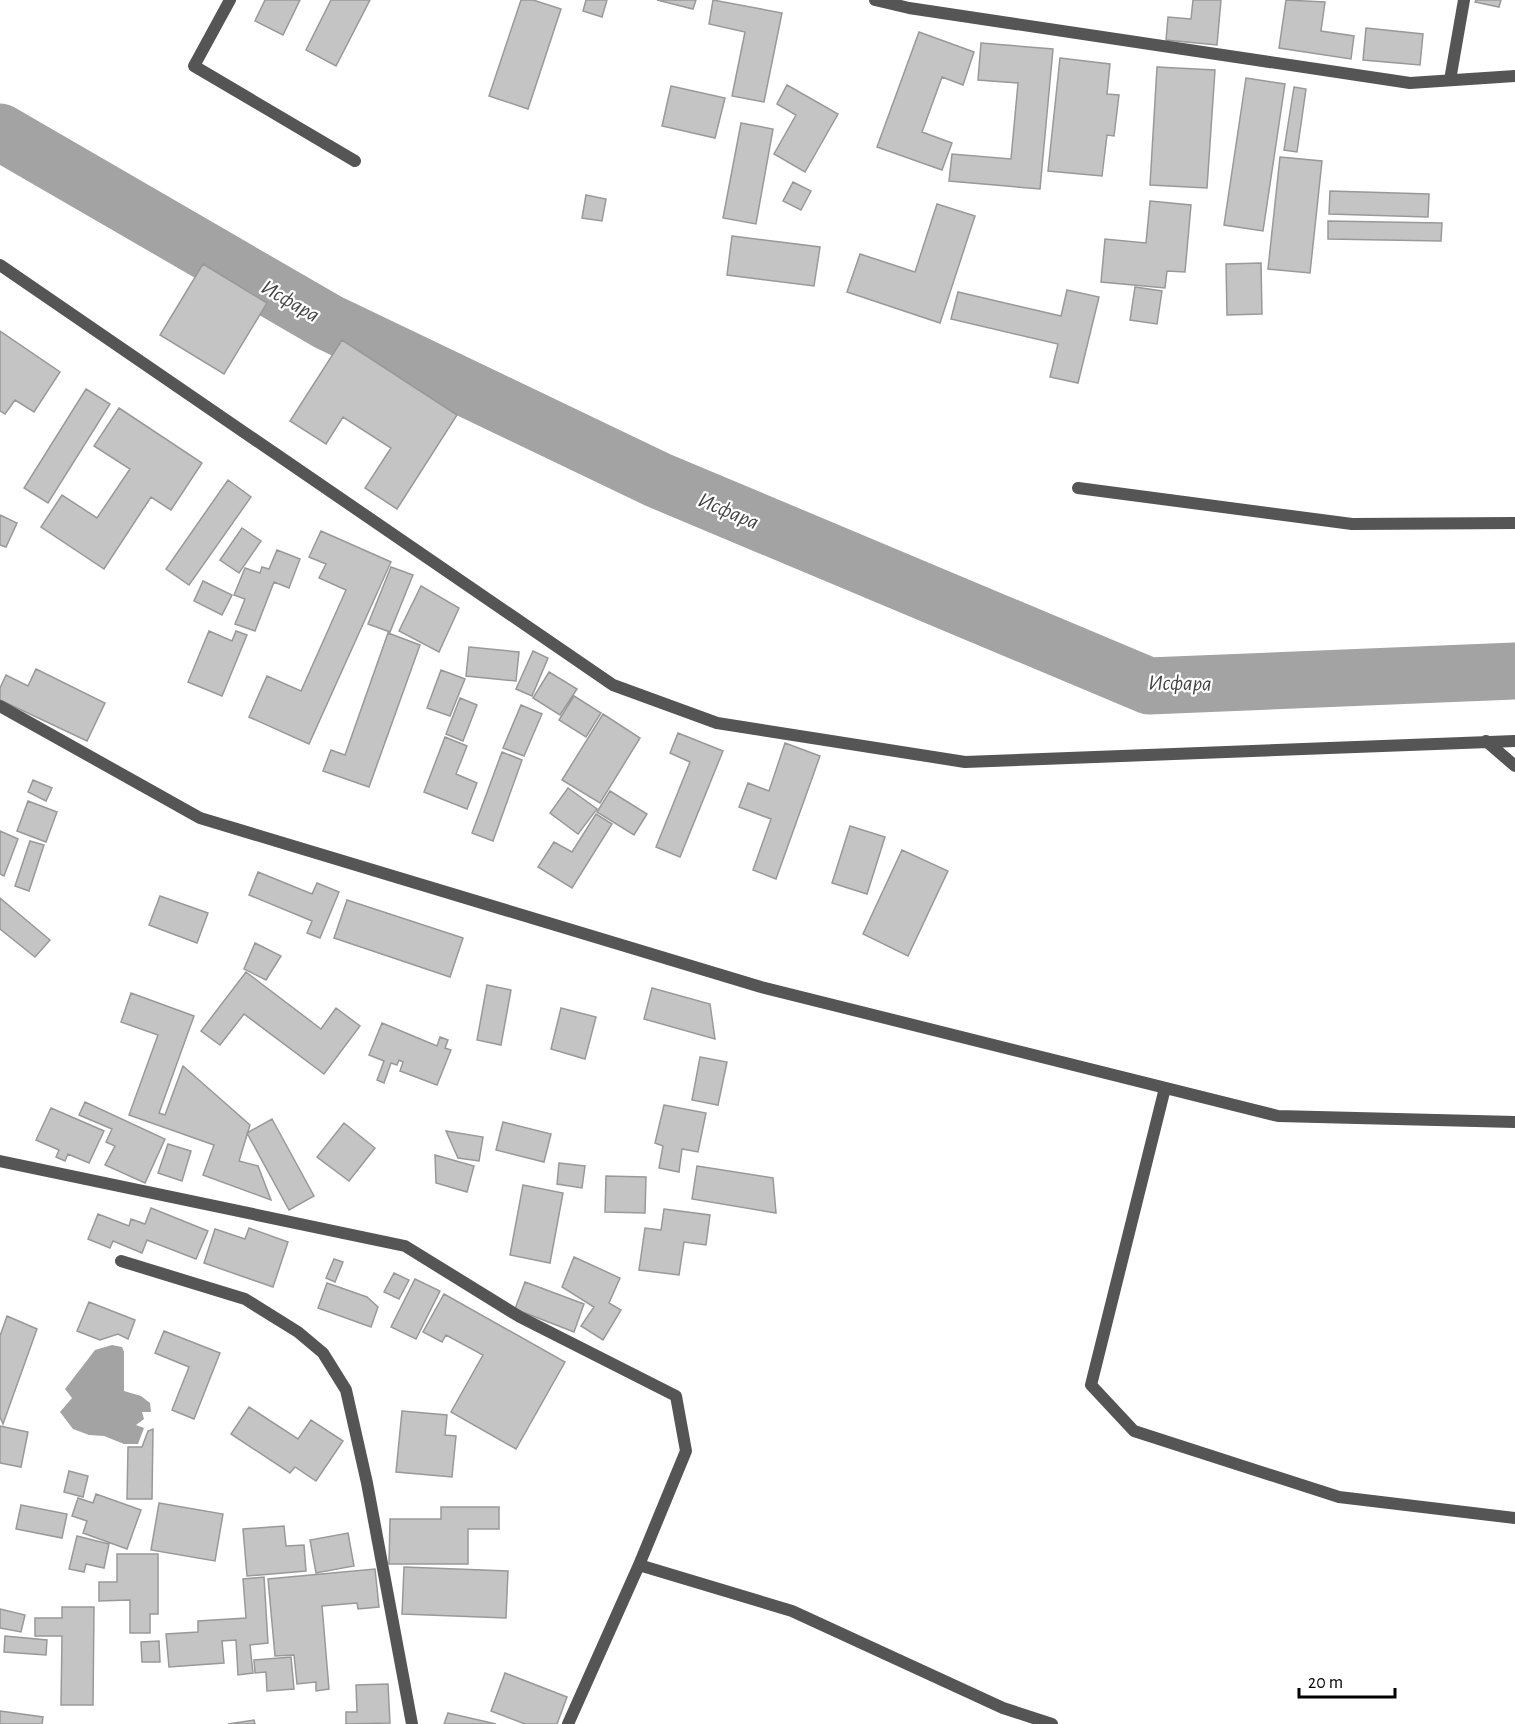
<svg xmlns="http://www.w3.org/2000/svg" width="1515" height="1724" font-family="'Alegreya Sans',sans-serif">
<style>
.water{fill:#a3a3a3}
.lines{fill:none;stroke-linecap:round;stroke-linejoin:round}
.river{stroke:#a3a3a3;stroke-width:57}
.building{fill:#c4c4c4;stroke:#999;stroke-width:1.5}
.street{stroke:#555;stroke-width:12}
.labels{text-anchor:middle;stroke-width:4.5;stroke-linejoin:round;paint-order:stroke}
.water-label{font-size:22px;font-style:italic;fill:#444;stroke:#fff}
</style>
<rect width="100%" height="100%" fill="#fff"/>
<path class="water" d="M112,1345l10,2 2,5v39l17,5 9,7 1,9h-9l2,7 -8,6 8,3 -6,16h-14l-20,-8 -15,-1 -16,-6 -13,-17 12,-14 -7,-9 30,-39z"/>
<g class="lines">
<path class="river" d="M0,132l328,190 330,158 491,206 366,-15"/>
</g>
<path class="building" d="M265,0h35l-17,35 -28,-14z
M331,0h39l-34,66 -30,-16z
M521,0h12l28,9 -33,100 -39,-13z
M586,0h21l-5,17 -19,-6z
M657,0h39l-3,9z
M713,0l69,13 -18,89 -32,-6 13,-64 -36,-8z
M1193,0h28l-4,45 -51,-5 2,-23 23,2z
M1286,0l39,2 -4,29 33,5 -3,23 -72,-11z
M1476,0h25l-2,7 -24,-5z
M1366,28l57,6 -3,31 -57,-5z
M919,32l55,20 -11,33 -21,-8 -20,55 30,11 -10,27 -65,-23z
M981,43l72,6 -13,140 -91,-8 3,-27 59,5 7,-76 -40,-3z
M1060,58l50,6 -3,30 12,1 -5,41 -7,-1 -5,41 -54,-5z
M1157,67l58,3 -8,118 -57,-3z
M1246,78l39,6 -22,147 -39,-6z
M787,85l51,29 -33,58 -31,-18 22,-39 -19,-11z
M671,86l54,12 -10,40 -53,-12z
M1294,87l12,2 -9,63 -13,-2z
M741,123l32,6 -17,95 -33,-6z
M1280,157l42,4 -12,112 -42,-4z
M793,182l18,9 -10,19 -18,-9z
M1330,191l99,3 -1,23 -99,-3z
M586,195l20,4 -4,22 -20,-3z
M1150,201l41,4 -6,67 -18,-1 -2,17 -64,-6 4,-43 41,4z
M937,204l38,12 -35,107 -93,-31 13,-38 55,18z
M1328,221l114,2 -1,18 -113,-2z
M732,236l88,11 -6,39 -87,-11z
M1261,263l1,51 -35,1 -1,-51z
M203,264l64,39 -43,71 -64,-39z
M1135,287l27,4 -5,33 -27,-4z
M1067,290l32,7 -21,86 -28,-6 8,-33 -107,-25 7,-27 103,24z
M0,331l60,41 -26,40 -19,-12 -10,14 -5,-3z
M342,340l115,75 -60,94 -32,-21 26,-40 -48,-31 -17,27 -36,-23z
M86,389l24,15 -62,99 -24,-15z
M119,408l83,55 -31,47 -20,-13 -47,72 -63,-42 21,-32 35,23 33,-49 -36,-23z
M228,480l23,17 -62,88 -23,-16z
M0,515l17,8 -11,24 -6,-2z
M242,528l19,13 -22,32 -19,-13z
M321,531l70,31 -82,182 -60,-27 18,-41 34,15 45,-101 -27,-12 7,-14 -17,-7z
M277,550l23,9 -11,29 -15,-6 -19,49 -20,-7 10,-25 -11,-4 11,-27 15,5 2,-6 7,2z
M391,567l22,8 -23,57 -22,-8z
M203,581l29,14 -10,20 -28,-14z
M421,586l38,22 -20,44 -40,-21z
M209,631l23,10 4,-10 11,4 -25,61 -34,-14z
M388,633l32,12 -51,142 -46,-16 8,-21 14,5z
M469,647l50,5 -3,29 -50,-5z
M533,651l15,7 -16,38 -16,-7z
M36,669l69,34 -18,38 -87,-41v-12l6,-13 22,11z
M441,670l24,9 -15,37 -23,-8z
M549,672l28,17 -17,26 -27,-17z
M574,696l27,17 -15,24 -27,-17z
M460,698l17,7 -14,36 -17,-7z
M521,705l21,9 -18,42 -21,-8z
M603,714l37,24 -40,65 -38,-23z
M678,733l45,18 -43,106 -24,-10 34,-85 -20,-9z
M445,737l22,9 -11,28 21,9 -10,26 -43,-17z
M785,743l35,13 -44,123 -23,-9 18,-51 -32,-12 9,-24 21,8z
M502,752l20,8 -29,81 -21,-8z
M33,780l19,8 -6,13 -18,-9z
M568,788l29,21 -19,25 -28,-21z
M610,791l37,23 -13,21 -37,-23z
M28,801l29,11 -11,30 -29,-11z
M596,814l16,10 -40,64 -34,-21 16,-25 18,10z
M850,826l35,11 -18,57 -35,-11z
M0,831l18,8 -14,37 -4,-2z
M30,841l14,4 -15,46 -14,-5z
M902,850l46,21 -40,85 -45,-22z
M258,872l54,22 5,-11 22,9 -19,46 -13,-5 5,-12 -63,-26z
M160,896l48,17 -11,30 -48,-18z
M0,898l50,42 -15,17 -35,-28z
M347,900l116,38 -13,39 -116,-39z
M255,943l26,13 -15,24 -22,-11z
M246,972l75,57 15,-21 24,18 -36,48 -80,-60 -24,31 -19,-14z
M487,985l24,5 -10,55 -24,-5z
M652,988l58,16 5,35 -71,-20z
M131,993l63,23 -35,97 6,2 18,-49 67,59 -11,36 19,5 13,34 -68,-25 11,-30 -85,-30 29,-80 -37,-13z
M561,1008l35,9 -11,42 -34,-10z
M382,1023l55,23 3,-9 8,3 -3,8 6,2 -14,35 -37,-14 3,-9 -4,-2 -2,5 -6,-2 -7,20 -7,-3 7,-19 -15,-6z
M700,1057l27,5 -9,43 -26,-5z
M85,1102l80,37 -20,44 -40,-18 10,-19 -9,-4 6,-13 -33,-14z
M664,1105l42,8 -8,39 -16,-3 -3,23 -20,-4 4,-22 -8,-3z
M51,1108l53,23 -15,32 -21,-9 -3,7 -9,-4 3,-7 -23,-10z
M272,1119l42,77 -25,14 -42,-77z
M503,1122l48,12 -7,28 -48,-12z
M344,1123l31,25 -26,33 -32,-24z
M446,1131l37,6 -4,24 -21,-3z
M168,1144l23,7 -9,30 -24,-8z
M435,1155l39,11 -7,26 -31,-9z
M559,1163l26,3 -3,22 -25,-4z
M697,1166l76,12 3,35 -84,-14z
M606,1176l40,1 -1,36 -40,-1z
M523,1185l40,8 -13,70 -40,-8z
M151,1208l57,23 -12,28 -49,-19 -5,13 -29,-12 -3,7 -22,-9 10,-25 31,12 2,-7 14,5z
M664,1209l46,6 -4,30 -22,-3 -5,33 -40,-5 6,-42 16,2z
M249,1228l39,14 -15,45 -69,-24 11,-34 30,10z
M574,1257l46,21 -11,25 12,7 -18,30 -22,-14 13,-19 -32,-20z
M334,1259l9,3 -8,20 -9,-4z
M394,1273l15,7 -10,19 -15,-7z
M415,1279l25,12 -24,48 -25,-12z
M525,1282l59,22 -10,28 -59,-23z
M327,1283l40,14 11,10 -7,20 -53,-19z
M444,1294l121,68 -49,87 -65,-37 32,-57 -37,-20 -4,7 -19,-10z
M89,1302l46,18 -7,19 -10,-5 -18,6 -23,-9z
M7,1316l30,13 -34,95 -3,-7v-81z
M164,1331l56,22 -26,66 -22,-9 17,-43 -34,-14z
M249,1407l49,32 13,-19 32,21 -27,40 -21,-14 -5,6 -59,-39z
M402,1411l45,4 -2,20 11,1 -4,41 -56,-5z
M0,1426l28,6 -7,35 -21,-4z
M153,1429l-1,70h-25l1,-52h14l6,-16z
M69,1471l19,5 -5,21 -19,-5z
M96,1494l45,16 -14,39 -44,-16 4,-12 -15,-5 6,-18 15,5z
M159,1503l64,11 -8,47 -64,-11z
M21,1505l46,9 -5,24 -46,-9z
M441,1507h58v22h-31v35h-79l1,-45h51z
M284,1526l2,20 18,-1 2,26 -59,5 -4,-47z
M348,1533l6,33 -38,7 -6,-33z
M77,1536l32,8 -5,24 -18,-4 -2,8 -15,-3z
M117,1554h41v60h-8v19h-20v-33l-31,1v-19h18z
M404,1567l104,4 -2,47 -104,-4z
M375,1569l4,38 -21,2 -1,-6 -35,3 7,83 -13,2v-9l-19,2 -3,-29 -19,1 -7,-77z
M264,1577l4,66 -18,2 3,28 -15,2 -2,-35 -14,1 2,22 -55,4 -3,-33 32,-2v-11l48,-3 -3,-39z
M62,1607h32l-1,98h-32l1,-69h-27v-18h27z
M0,1609l25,6 -4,17 -21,-4z
M5,1636l42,4 -1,15 -42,-3z
M159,1641l1,21h-18l-1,-20z
M291,1657l3,32 -27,2 -1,-19 -11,1 -1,-13z
M505,1673l62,24 -10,27h-32l-34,-13z
M388,1684l2,39 -44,1v-12h11l-1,-27z
M0,1711l43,6 -1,7h-42z
M448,1713l48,11h-52z
M254,1720l1,4h-27z"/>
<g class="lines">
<path class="street" d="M230,0l-36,66 161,95
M875,0l34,8 501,75 105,-7
M1450,80l14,-80
M0,265l613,420 104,38 248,39 550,-21
M1078,488l274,36 163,-1
M0,706l200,112 561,169 517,129 237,6
M1486,741l29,25
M1165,1088l-74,297 43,46 205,66 176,21
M0,1161l405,85 115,71 156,79 10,55 -47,114 -71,159
M121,1261l124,38 53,33 25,21 23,37 21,93 45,241
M639,1565l153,46 211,97 49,16"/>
</g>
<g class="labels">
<g class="water-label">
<text transform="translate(291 300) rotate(30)" y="8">Исфара</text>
<text transform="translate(729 510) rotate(23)" y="8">Исфара</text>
<text transform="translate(1180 682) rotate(1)" y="8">Исфара</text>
</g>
</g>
<path d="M1299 1688v9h96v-9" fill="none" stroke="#000000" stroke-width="3"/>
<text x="1308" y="1688" font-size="18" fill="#000000" stroke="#ffffff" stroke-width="4.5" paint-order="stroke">20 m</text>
</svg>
